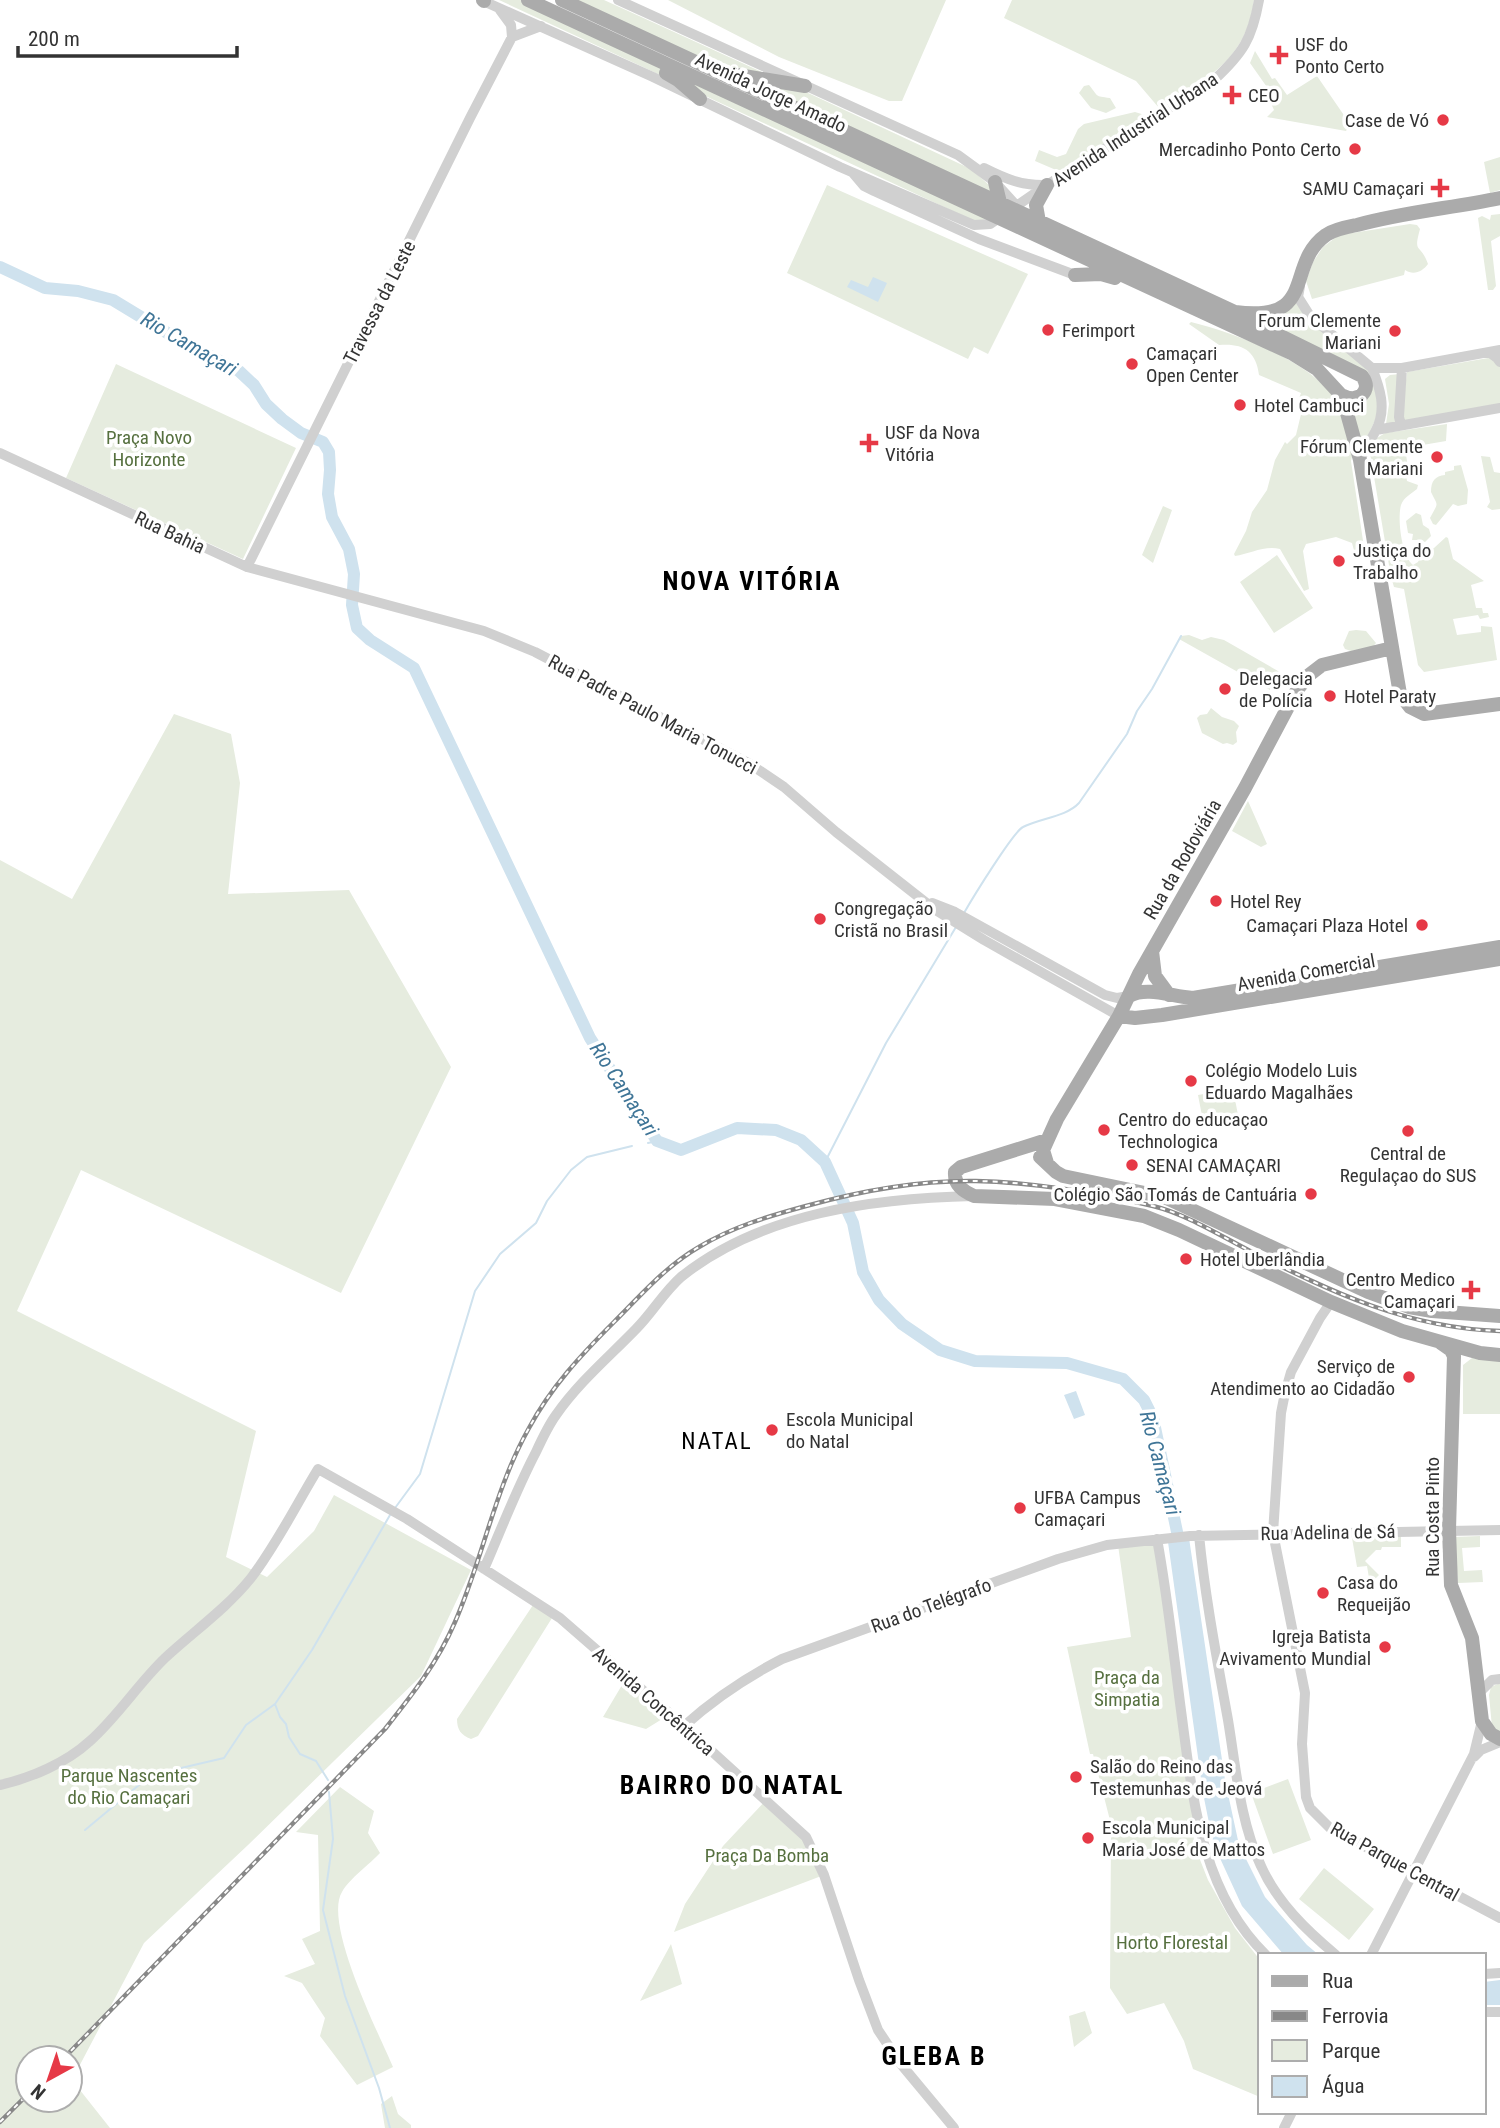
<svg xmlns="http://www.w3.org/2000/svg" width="1500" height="2128" font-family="'Roboto Condensed',sans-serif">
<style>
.green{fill:#e6ecdf;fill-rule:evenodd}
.water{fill:#cfe2ee}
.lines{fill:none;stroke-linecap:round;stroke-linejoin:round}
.stream{stroke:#cfe2ee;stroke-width:2}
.river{stroke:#cfe2ee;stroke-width:12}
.tertiary{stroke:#d0d0d0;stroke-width:10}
.primary{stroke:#ababab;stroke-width:14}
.rail-casing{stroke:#888;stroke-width:4.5}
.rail{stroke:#fff;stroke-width:2;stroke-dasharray:5;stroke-linecap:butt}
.poi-dot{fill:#e63946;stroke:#fff;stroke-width:2.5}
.labels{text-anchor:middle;stroke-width:7;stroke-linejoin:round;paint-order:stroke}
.poi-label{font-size:19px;fill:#333;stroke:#fff;text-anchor:start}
.street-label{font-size:19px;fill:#333;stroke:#fff}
.park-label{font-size:19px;fill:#56703f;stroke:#fff}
.water-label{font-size:21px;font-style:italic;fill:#3f7597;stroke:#fff}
.quarter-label{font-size:23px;letter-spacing:2px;fill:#000;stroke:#fff}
.district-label{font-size:26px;font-weight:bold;letter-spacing:2px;fill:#000;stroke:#fff}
</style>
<rect width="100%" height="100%" fill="#fff"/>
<path class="green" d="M499,0h22l467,219 -14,2z
M572,0h32l169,77 -41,-8 -64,-24z
M668,0h278l-44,101h-13l-110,-44z
M1012,0h242c-8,61 -48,79 -95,108l-23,-27 -132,-63z
M1255,51l17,28 3,-1 12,17 30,-19 33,48 -4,7 -79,-14 7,-7 -5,-11 -13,3 13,-12 -19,-27z
M743,79l63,13 165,77 18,16 4,8z
M1089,85c10,12 5,11 21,13l6,10 -10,5 -15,-5 -12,-15 5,-7z
M1135,112l13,4 -63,39 -21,15h-8l-21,-9 4,-11 18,7 9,-3 12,-25 6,-5z
M1500,157v33l-10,3 -6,-31z
M827,185l201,89 -40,80 -14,-7 -6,12 -181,-86z
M1500,214v22l-9,5 5,45 -3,4h-5l-10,-72 4,-2 8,4 1,-5z
M1410,224l7,1 3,4c-7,26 0,13 8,35 -5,7 -14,12 -23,6l-1,5 -92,24 -6,-18 7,-19 10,-15 16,-12z
M1297,297l76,79 6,36 -17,36 -11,-41c12,0 20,-9 21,-21l-112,-67c18,-2 26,-8 37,-22z
M1191,322c41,10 123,40 144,78 4,8 6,17 10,25 4,10 9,26 6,36l14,93h-10l-3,-11 -16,-6 -30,7 -3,7 6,38 -5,2 -24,-42c-15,-4 -31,5 -45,7l-1,-2 12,-23 6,-19 15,-22 8,-30 10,-18 2,2 9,-9 6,-25 -6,-3 5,-14 -42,-18c-3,-25 -17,-32 -40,-30l-30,-21z
M1494,357l6,9v38l-95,17 -3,-6 5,-43z
M116,364l180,84 -53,111 -177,-81z
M1400,374l-1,47 -13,3 3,-20 -4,-25 5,-4z
M1447,424l-1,17 -41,7 4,26 -3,1 1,6 11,4 -1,4c-6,5 -13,8 -16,16 -4,15 1,51 12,60l5,-3 5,-12 11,-2 12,-11 2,1 5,21 31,22 -13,4 5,23h6l1,5h5l1,4 -9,2 -2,-4 -25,4 4,16 24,-3v-6l11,1 5,33 -73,12 -6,-7 -14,-76 -10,-2 -3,-10 -21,-124 4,-13 11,-7z
M1481,456l9,1 4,15 6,1v36l-8,1 -5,-3 3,-5z
M1461,465l7,25 -1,14 -9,2 -5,-2 -17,21 -3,-1 -3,-6c9,-17 8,-11 1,-26 0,-11 4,-16 14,-17v-3l9,-2v-4z
M1163,506l9,4 -19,53 -11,-8z
M1416,513l5,2 2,10 6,4 2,7 -6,6 -6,-2h-7l1,-6 -5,-1 -2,-12z
M1277,555l36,53 -39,25 -34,-51z
M1356,630l10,1 10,12 -5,6 -20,2 -6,-2 -2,-4 6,-14z
M1189,635l13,5 9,-3 13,3 54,31 8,7 -5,5 -6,-3 -5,1v9l-91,-51 2,-3z
M1211,708l11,9 12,4 5,5 -3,6 1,10 -4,3 -6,-2 -4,1 -21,-11 -5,-15 3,-3 7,-1z
M174,714l57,20 9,49 -12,111 121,-4 102,177 -110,226 -260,-123 -64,141 239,120 -30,126 41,20 47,-46 20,-36 137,75 -50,106 -173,169 -104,98 -72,137 38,48h-110v-1268l72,39zM28,2058h42v42h-42z
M1248,801l19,43 -6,3 -29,-16z
M1233,1089l5,26 -35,6 -5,-26z
M1472,1358l28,3v53h-37v-49z
M1401,1536v11h-19l-1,3h-5l-11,11 14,14 -9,9 -3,-18 -10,1 -5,-29z
M1480,1536v11l-18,1 2,23 18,-1 1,12 -25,1 -4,-46z
M1156,1538l39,294h-82l-20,-78h-3l-23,-107 64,-10 -13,-92z
M533,1605l19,13 -74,118 -7,3c-10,-4 -14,-9 -14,-20z
M625,1680l42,36 -21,13 -43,-12z
M1500,1683v51l-8,-7 -3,-32 2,-8z
M1288,1779l23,61 -38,14 -22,-61z
M340,1787l34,24 -6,22 12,20c-10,11 -31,26 -38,39 -19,31 37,142 51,175l-36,18 -37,-49 5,-18 -23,-35 -18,-7 31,-12 -13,-25 18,-8 -2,-96 -22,-3z
M766,1800l40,37 18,38 -150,57 11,-28 38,-58z
M1193,1833l2,14 13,33 27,48 25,32v137l-67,-28 -9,-28 -20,-38 -37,11 -17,-26 1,-154z
M1324,1868l50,41 -25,31 -50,-41z
M671,1944l11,40 -42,17z
M1085,2011l7,22 -18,14 -5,-31z
M392,2096l6,18 13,11v3h-26l-4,-24z"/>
<path class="water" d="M873,277l14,6 -9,19 -31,-15 4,-7 17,7z
M1076,1391l9,24 -11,4 -10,-24z
M1189,1538l36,242 14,65 26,52 42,48 12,10h-35l-42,-49 -29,-63 -10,-50 -35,-251z
M1500,1980v25h-16v-23z"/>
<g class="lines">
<path class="stream" d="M964,913c8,-14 49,-81 59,-86 17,-9 43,-10 56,-24l48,-69 10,-23 15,-22 29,-53
M648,1143l9,-2
M825,1162l61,-119 70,-116
M395,1508l25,-34 55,-183 25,-37 36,-31 11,-22 24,-31 16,-13 45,-11
M275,1704l5,13 6,7 3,13 11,17 16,7 12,19
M329,1792l4,47 -10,71 22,86 34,92 11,40
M85,1830l66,-55 73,-17 22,-33 29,-21 37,-54 78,-135"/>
<path class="river" d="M0,267l45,21 33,3 35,9 61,37 65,34 15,14 12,19 16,15 19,14 22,9 6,10 1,18 -2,24 4,23 17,32 5,25 -2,31 5,23 13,12 44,28 176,370 67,103 24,9 56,-22 39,2 25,10 24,22 28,61 10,49 16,28 23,24 38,26 35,11 92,2 56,16 21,21 9,18 27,128"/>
<path class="tertiary" d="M481,0l172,77 187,90 134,58 16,-1 57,-39 167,-105c29,-27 38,-41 45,-80
M618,0l340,155 37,27 27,30
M512,37l29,-11
M984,168c22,11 38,18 63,17
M853,173l11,13 10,5 105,48 96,36
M1300,286l-2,11 12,19 62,52h30l98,-18
M1489,352l8,6 3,4
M1401,425l-2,-8 3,-49
M1376,430l124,-22
M0,453l247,114 237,64 51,21 215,112 34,23 52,45 98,77 50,31 135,76
M1360,460c5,-11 11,-20 16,-30 11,-21 4,-42 -4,-62
M247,567l223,-449 42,-81 -1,-12 -11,-15
M932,903l23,9 150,83 12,3 12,-2
M1331,1302l-11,16 -29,54 -6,21 -4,20 -8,120 32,160 -3,51 4,53 4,11 20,20 170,90
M1199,1535c6,62 18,124 29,185 8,48 12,102 33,146 16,36 45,64 75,89
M1157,1539c11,59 17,120 25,179 11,83 20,175 84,237
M484,1569c17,-39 32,-79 52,-117 6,-13 12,-26 20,-37 23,-33 53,-58 80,-86 16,-16 28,-37 45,-52 80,-64 193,-79 293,-81
M1479,1693l13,-13 8,-1
M684,1726c30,-27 61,-48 98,-67l276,-100 49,-14 83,-9 310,-6
M1474,1757l7,-7 19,-8
M0,1785c31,-7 66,-22 90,-44 28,-25 48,-57 75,-83 28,-26 62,-50 86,-80 26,-34 45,-73 67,-109l89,50 153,99 124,108 122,111 18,38 35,105 19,50 22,33 54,65
M1371,1955l103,-201 8,-33
M1484,1974l16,-1
M1484,2012h16
M1284,2128l8,-16"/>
<path class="primary" d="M483,0l1,1
M528,0l765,354 24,15 24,26 4,11 15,54 40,234 10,13 14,7 76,-10
M562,0l673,312c84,11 49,-47 91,-77 9,-6 21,-8 31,-10 47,-13 95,-17 143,-27
M666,73l12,7 22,19
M738,75l67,11
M995,182l6,25
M1039,222l-3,-17 11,-20
M1075,275l26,-1 14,4
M1240,316l122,60c5,7 6,13 -1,20l-10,3 -10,-4
M1152,951l3,25 14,19
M1129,996c19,-10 43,1 64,2l307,-51
M1119,1016l16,2 27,-3 338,-56
M1047,1140l-86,27 -6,5c-1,13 8,19 19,24l81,3 89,17 35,14 152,72 71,29 78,22 20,2
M1040,1157l16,15 7,4 101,21 11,5 193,90 41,15 23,4 68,5
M1047,1163l-4,-13 14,-31 62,-103 20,-42 106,-186 52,-98 12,-15 13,-10 70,-17
M1441,1343l10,7 3,6 -5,174 2,55 21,53 10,83 9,13 9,5"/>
<g class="rail-casing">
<path id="rail" d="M64,2058l321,-329c27,-34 53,-67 70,-107 28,-64 40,-134 74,-194 22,-41 52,-73 85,-106 27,-27 52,-56 85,-75 33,-20 70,-31 107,-41 54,-15 113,-26 170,-25 55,1 123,12 177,25 33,8 66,29 97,45 82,41 156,77 250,80
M0,2122l28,-28"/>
</g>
<use href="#rail" class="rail"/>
</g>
<g class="poi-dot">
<path d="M1275.5 44.5h7v7h7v7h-7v7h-7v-7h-7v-7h7z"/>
<path d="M1228.5 84.5h7v7h7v7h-7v7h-7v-7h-7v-7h7z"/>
<circle cx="1443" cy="120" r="7"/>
<circle cx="1355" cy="149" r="7"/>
<path d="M1436.5 177.5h7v7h7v7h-7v7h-7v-7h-7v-7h7z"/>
<circle cx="1048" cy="330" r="7"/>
<circle cx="1395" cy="331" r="7"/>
<circle cx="1132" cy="364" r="7"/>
<circle cx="1240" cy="405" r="7"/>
<path d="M865.5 432.5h7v7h7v7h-7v7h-7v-7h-7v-7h7z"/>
<circle cx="1437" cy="457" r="7"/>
<circle cx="1339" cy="561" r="7"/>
<circle cx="1225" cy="689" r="7"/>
<circle cx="1330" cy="696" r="7"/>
<circle cx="1216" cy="901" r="7"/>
<circle cx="820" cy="919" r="7"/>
<circle cx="1422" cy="925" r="7"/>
<circle cx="1191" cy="1081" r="7"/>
<circle cx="1104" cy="1130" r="7"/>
<circle cx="1408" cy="1131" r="7"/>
<circle cx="1132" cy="1165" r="7"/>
<circle cx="1311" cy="1194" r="7"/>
<circle cx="1186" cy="1259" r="7"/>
<path d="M1467.5 1279.5h7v7h7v7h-7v7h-7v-7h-7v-7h7z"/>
<circle cx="1409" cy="1377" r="7"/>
<circle cx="772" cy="1430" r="7"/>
<circle cx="1020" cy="1508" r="7"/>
<circle cx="1323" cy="1593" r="7"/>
<circle cx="1385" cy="1647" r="7"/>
<circle cx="1076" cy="1777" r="7"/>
<circle cx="1088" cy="1838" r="7"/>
</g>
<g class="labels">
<g class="poi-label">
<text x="1295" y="51">USF do<tspan x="1295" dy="22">Ponto Certo</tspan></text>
<text x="1248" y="102">CEO</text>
<text x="1429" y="127" text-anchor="end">Case de Vó</text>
<text x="1341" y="156" text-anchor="end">Mercadinho Ponto Certo</text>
<text x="1424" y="195" text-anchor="end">SAMU Camaçari</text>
<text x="1381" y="327" text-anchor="end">Forum Clemente<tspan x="1381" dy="22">Mariani</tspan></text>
<text x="1062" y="337">Ferimport</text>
<text x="1146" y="360">Camaçari<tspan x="1146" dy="22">Open Center</tspan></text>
<text x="1254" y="412">Hotel Cambuci</text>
<text x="885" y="439">USF da Nova<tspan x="885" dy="22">Vitória</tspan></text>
<text x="1423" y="453" text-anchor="end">Fórum Clemente<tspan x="1423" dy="22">Mariani</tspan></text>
<text x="1353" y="557">Justiça do<tspan x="1353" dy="22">Trabalho</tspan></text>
<text x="1239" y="685">Delegacia<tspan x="1239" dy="22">de Polícia</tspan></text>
<text x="1344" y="703">Hotel Paraty</text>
<text x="1230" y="908">Hotel Rey</text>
<text x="834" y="915">Congregação<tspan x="834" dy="22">Cristã no Brasil</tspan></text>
<text x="1408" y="932" text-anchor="end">Camaçari Plaza Hotel</text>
<text x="1205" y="1077">Colégio Modelo Luis<tspan x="1205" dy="22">Eduardo Magalhães</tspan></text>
<text x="1118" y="1126">Centro do educaçao<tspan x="1118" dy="22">Technologica</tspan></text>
<text x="1408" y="1160" text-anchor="middle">Central de<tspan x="1408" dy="22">Regulaçao do SUS</tspan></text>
<text x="1146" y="1172">SENAI CAMAÇARI</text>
<text x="1297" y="1201" text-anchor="end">Colégio São Tomás de Cantuária</text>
<text x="1200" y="1266">Hotel Uberlândia</text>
<text x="1455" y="1286" text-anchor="end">Centro Medico<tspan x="1455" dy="22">Camaçari</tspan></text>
<text x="1395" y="1373" text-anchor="end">Serviço de<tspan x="1395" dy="22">Atendimento ao Cidadão</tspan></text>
<text x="786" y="1426">Escola Municipal<tspan x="786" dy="22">do Natal</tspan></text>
<text x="1034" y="1504">UFBA Campus<tspan x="1034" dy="22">Camaçari</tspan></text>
<text x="1337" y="1589">Casa do<tspan x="1337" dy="22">Requeijão</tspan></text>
<text x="1371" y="1643" text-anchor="end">Igreja Batista<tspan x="1371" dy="22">Avivamento Mundial</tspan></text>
<text x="1090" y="1773">Salão do Reino das<tspan x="1090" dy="22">Testemunhas de Jeová</tspan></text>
<text x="1102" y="1834">Escola Municipal<tspan x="1102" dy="22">Maria José de Mattos</tspan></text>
</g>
<g class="street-label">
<text transform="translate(771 92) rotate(25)" y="7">Avenida Jorge Amado</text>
<text transform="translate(1135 129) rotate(-33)" y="7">Avenida Industrial Urbana</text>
<text transform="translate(379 302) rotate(-63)" y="7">Travessa da Leste</text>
<text transform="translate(170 532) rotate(25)" y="7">Rua Bahia</text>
<text transform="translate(653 714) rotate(28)" y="7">Rua Padre Paulo Maria Tonucci</text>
<text transform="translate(1182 859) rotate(-60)" y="7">Rua da Rodoviária</text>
<text transform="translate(1306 972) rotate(-10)" y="7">Avenida Comercial</text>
<text transform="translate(1432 1517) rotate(-90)" y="7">Rua Costa Pinto</text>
<text transform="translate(1328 1532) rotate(-1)" y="7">Rua Adelina de Sá</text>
<text transform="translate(931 1605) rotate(-20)" y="7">Rua do Telégrafo</text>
<text transform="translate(654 1701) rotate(41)" y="7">Avenida Concêntrica</text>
<text transform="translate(1395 1861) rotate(29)" y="7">Rua Parque Central</text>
</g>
<g class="park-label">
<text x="149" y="444">Praça Novo<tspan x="149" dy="22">Horizonte</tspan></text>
<text x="1127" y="1684">Praça da<tspan x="1127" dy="22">Simpatia</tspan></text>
<text x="129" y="1782">Parque Nascentes<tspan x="129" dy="22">do Rio Camaçari</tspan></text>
<text x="767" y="1862">Praça Da Bomba</text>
<text x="1172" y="1949">Horto Florestal</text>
</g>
<g class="water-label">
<text transform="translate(189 344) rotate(30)" y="7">Rio Camaçari</text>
<text transform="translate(624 1089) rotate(57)" y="7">Rio Camaçari</text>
<text transform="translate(1160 1463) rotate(75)" y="7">Rio Camaçari</text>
</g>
<g class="quarter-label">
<text x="717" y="1449">NATAL</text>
</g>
<g class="district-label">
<text x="752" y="590">NOVA VITÓRIA</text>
<text x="732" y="1794">BAIRRO DO NATAL</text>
<text x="934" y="2065">GLEBA B</text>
</g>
</g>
<rect x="1258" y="1953" width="228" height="161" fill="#ffffff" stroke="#adadad" stroke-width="2"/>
<rect x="1272" y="1976" width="35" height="10" fill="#ababab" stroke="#adadad" stroke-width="2"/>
<text x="1322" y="1988" font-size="21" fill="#333333">Rua</text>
<rect x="1272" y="2011" width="35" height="10" fill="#888888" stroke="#adadad" stroke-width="2"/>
<text x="1322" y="2023" font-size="21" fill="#333333">Ferrovia</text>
<rect x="1272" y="2040" width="35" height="21" fill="#e6ecdf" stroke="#adadad" stroke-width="2"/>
<text x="1322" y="2058" font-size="21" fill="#333333">Parque</text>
<rect x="1272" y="2076" width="35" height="21" fill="#cfe2ee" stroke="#adadad" stroke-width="2"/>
<text x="1322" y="2093" font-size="21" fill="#333333">Água</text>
<g transform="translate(49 2079) rotate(220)"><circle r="33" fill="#ffffff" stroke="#adadad" stroke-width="2"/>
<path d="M0-5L12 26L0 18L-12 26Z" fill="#e63946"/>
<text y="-10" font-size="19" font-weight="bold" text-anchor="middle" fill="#333333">N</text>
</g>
<path d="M18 46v10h219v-10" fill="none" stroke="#333333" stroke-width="3.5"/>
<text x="28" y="46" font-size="21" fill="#333333" stroke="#ffffff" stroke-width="5" paint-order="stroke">200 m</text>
</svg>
